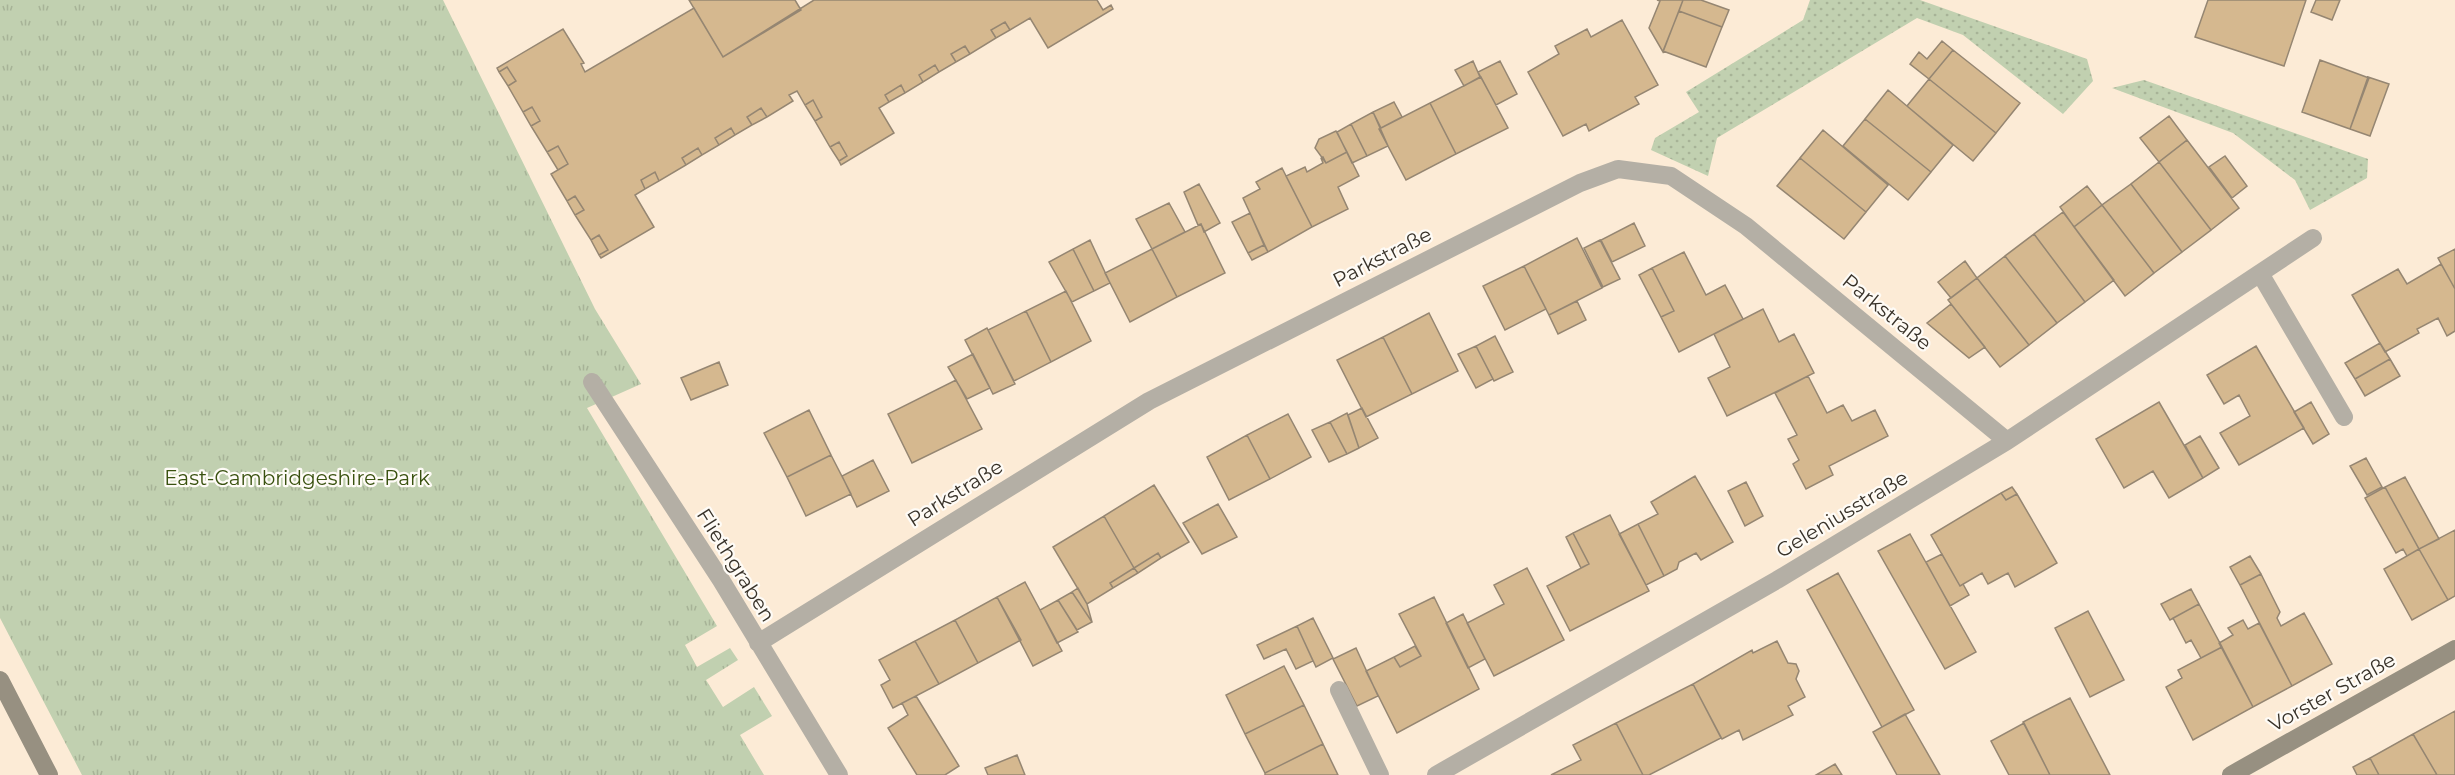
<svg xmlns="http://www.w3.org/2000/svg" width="2455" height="775" font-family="Montserrat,sans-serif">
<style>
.grass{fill:url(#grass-dots)}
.park{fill:url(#park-tufts)}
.building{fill:#d5b88f;stroke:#958672;stroke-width:1.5}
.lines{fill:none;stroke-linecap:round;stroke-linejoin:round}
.minor{stroke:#b4afa5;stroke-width:18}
.secondary{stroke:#979081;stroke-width:18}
.labels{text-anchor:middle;stroke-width:4.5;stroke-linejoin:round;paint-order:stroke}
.street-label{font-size:20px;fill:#383229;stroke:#fefbf6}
.park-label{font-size:20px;fill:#39510f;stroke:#fefbf6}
</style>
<defs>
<pattern id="grass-dots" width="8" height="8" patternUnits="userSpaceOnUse" patternTransform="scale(1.5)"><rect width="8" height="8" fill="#c1d0b0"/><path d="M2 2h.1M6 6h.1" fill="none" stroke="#a7b397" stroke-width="1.8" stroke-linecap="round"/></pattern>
<pattern id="park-tufts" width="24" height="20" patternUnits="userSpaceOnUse" patternTransform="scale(1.5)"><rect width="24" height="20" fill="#c1d0b0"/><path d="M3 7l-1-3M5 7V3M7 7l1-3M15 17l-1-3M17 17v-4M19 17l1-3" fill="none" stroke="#a7b397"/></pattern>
</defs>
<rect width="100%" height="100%" fill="#fcebd6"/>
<path class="grass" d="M1810,0h110l167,59 6,22 -30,33 -100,-79 -46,-17 -200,120 -9,38 -57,-26 4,-12 44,-26 -13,-20 117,-72z
M2144,80l224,79 -1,19 -57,32 -15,-30 -62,-47 -121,-45z"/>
<path class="park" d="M0,0h443l152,309 46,75 -54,24 130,218 -32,19 12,22 33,-19 8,12 -32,20 17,27 31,-20 18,29 -32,19 24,40h-682l-82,-157z"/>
<path class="building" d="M689,0h106l6,10 -78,47z
M814,0h283l6,10 8,-5 2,4 -65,39 -18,-30 -20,12 -5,-8 -14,8 5,8 -26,16 -5,-8 -14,8 5,8 -17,10 -4,-7 -16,10 4,7 -18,11 -4,-8 -16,10 4,7 -10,6 15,25 -53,32 -2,-4 8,-5 -8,-14 -9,5 -15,-26 7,-4 -9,-17 -8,5 -8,-14 -8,4 4,6 -26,16 -6,-9 -14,9 5,8 -17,10 -4,-7 -16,10 4,7 -17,10 -4,-7 -16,10 4,7 -27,16 -4,-9 -14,8 4,9 -10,6 19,32 -53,31 -2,-3 9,-5 -9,-15 -8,5 -16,-25 9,-5 -9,-14 -8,5 -16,-27 17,-10 -10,-18 -11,6 -16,-26 9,-5 -8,-14 -9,5 -15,-26 8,-5 -9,-14 -8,5 -2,-4 66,-39 21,34 -3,1 4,8 109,-64 29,49z
M1657,0h26l-20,52 -14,-24 11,-27z
M1683,0h18l28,10 -7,17 -43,-16z
M2208,0h98l-22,66 -89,-29z
M2316,0h24l-8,20 -21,-8z
M1679,11l43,16 -16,40 -43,-16z
M1622,20l36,65 -23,12 4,7 -50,27 -3,-7 -23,12 -35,-64 31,-18 -4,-8 32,-17 4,8z
M1005,22l5,8 -14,8 -5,-8z
M1942,41l11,9 -24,29 -19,-15 9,-12 8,7z
M965,46l5,8 -14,8 -5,-8z
M1953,50l67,53 -24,30 -67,-54z
M2320,60l49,18 -19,51 -48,-17z
M1473,61l7,16 -16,9 -9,-16z
M1500,61l17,33 -21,11 -18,-33z
M935,65l4,7 -16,10 -4,-7z
M507,67l9,14 -8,5 -9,-14z
M1481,77l27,51 -52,26 -26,-51z
M2368,77l21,7 -19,52 -20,-7z
M1929,79l67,54 -23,28 -66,-55z
M901,85l4,8 -16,9 -4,-7z
M1888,90l65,55 -22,27 -66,-53z
M813,100l9,17 -7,4 -10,-16z
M1394,102l8,15 -21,11 -8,-16z
M1430,103l26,51 -50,26 -27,-51z
M532,107l8,14 -9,5 -8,-14z
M761,108l6,9 -15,8 -5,-8z
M1373,112l15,34 -21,10 -16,-32z
M2169,116l18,24 -28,22 -19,-24z
M1865,119l66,53 -23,28 -65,-54z
M1351,124l16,32 -15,7 -15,-31z
M731,128l4,7 -16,10 -4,-7z
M1823,130l65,55 -22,27 -66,-54z
M1336,131l11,21 -21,11 -11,-15 4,-9z
M2187,140l52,68 -28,22 -52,-68z
M839,142l8,14 -8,5 -9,-14z
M558,146l10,18 -10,6 -11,-18z
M698,148l4,7 -16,10 -4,-7z
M1347,152l12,24 -21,11 10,22 -36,18 -26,-51 19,-9 2,5 16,-9 -2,-5 2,-1 3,6z
M2225,156l22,30 -15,12 -23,-31z
M1800,158l66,54 -22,27 -67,-53z
M2159,162l52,68 -29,22 -51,-68z
M1282,168l30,59 -44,25 -25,-54 17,-9 -4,-7z
M655,172l4,9 -14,8 -4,-9z
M1199,184l21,39 -16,9 -3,-8 -3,1 -14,-33z
M2131,184l51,68 -28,21 -52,-68z
M2087,186l15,19 -28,22 -14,-20z
M575,196l9,14 -9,5 -8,-14z
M1169,203l16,29 -33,17 -16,-30z
M2102,205l52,68 -29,23 -51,-69z
M2063,212l51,68 -29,22 -51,-68z
M1250,213l14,32 -16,8 -16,-31z
M1634,223l11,23 -33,16 -11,-22z
M1201,224l24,49 -48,24 -25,-48z
M2034,234l51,68 -28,21 -52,-67z
M599,235l9,15 -9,5 -8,-15z
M1577,238l25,50 -53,27 -25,-49z
M1090,240l20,43 -16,8 -21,-42z
M1600,240l20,39 -17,8 -19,-39z
M1264,245l4,7 -16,8 -4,-7z
M1073,249l21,42 -22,11 -23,-40z
M1152,249l25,48 -47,25 -25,-49z
M2455,249v40l-17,-31z
M1684,252l22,43 19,-10 18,34 -64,33 -18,-35 13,-6 -22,-43z
M2005,256l52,67 -28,22 -52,-67z
M1965,261l12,17 -26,20 -13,-16z
M2441,264l14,25v42l-8,5 -9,-18 -21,11 2,4 -34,19 -33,-57 46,-26 9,15z
M1524,266l22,43 -41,21 -22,-44z
M1652,268l22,43 -13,6 -22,-42z
M1977,278l52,67 -29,22 -52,-67z
M1066,291l25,50 -40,21 -25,-51z
M1577,301l9,19 -28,14 -9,-19z
M1951,304l34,43 -16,11 -42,-35z
M1763,309l16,33 15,-8 20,39 -87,43 -19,-38 22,-11 -16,-33z
M1026,311l25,51 -37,19 -26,-51z
M1429,313l29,58 -46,23 -29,-57z
M987,328l28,56 -22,10 -28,-54z
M1495,336l18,36 -19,9 -18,-35z
M1383,337l29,57 -46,23 -29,-57z
M2380,343l10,16 -35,20 -10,-16z
M1476,346l17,33 -17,9 -18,-34z
M2256,346l48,82 -65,37 -19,-32 30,-17 -11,-21 -15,9 -17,-29z
M973,354l17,34 -23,11 -19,-32z
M2390,359l10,17 -35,20 -10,-17z
M719,362l9,23 -37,15 -10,-22z
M1808,376l19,37 16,-8 9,16 23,-11 13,26 -59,30 4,9 -27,14 -13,-25 6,-4 -11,-21 9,-4 -22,-42z
M956,380l26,49 -70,34 -24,-49z
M2159,402l44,76 -34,20 -16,-27 -29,17 -28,-49z
M2311,402l18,32 -16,10 -19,-32z
M1362,408l16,30 -19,10 -11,-33z
M809,410l22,45 -44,22 -23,-44z
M1347,413l12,35 -12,6 -17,-32z
M1288,414l23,43 -41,22 -23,-44z
M1330,422l17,32 -18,8 -17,-32z
M1247,435l23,44 -41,21 -22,-43z
M2200,436l19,32 -16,10 -18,-33z
M831,455l20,39 -45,22 -19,-39z
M2366,458l16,29 -15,8 -17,-29z
M873,460l16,31 -32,16 -15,-31z
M1695,476l38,66 -32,18 -5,-7 -17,9 -2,7 -13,7 -26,-52 20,-10 -7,-12z
M2405,477l34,62 -20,10 -34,-62z
M1746,482l17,34 -18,10 -17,-35z
M1154,485l35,57 -28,16 -3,-5 -24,15 -30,-52z
M2012,487l5,7 -11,6 -5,-7z
M2385,487l34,62 -12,7 -4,-7 -7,4 -31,-55z
M2001,493l5,7 11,-6 40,69 -42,24 -7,-14 -20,11 -6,-11 -22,13 -29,-51z
M1218,504l19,33 -35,17 -19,-31z
M1610,515l39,76 -79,40 -23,-45 42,-22 -16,-31z
M1104,516l30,52 -24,15 3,5 -26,16 -34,-57z
M1638,524l26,52 -18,9 -27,-51z
M2455,530v66l-7,4 -29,-51z
M1573,533l16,31 -8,4 -15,-31z
M1910,534l66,118 -31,17 -67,-118z
M2419,549l29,51 -36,20 -28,-51z
M1158,553l3,5 -23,15 -4,-5z
M1942,554l18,32 3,-2 6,11 -19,11 -24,-44z
M2250,556l11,18 -21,11 -10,-18z
M1134,568l4,5 -25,15 -3,-5z
M1527,568l37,72 -70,36 -27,-53 37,-19 -10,-19z
M1838,573l76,137 -32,17 -75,-137z
M2261,574l19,38 -3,6 4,8 23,-13 28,51 -40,22 -52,-101z
M1025,582l37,69 -29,15 -36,-69z
M1078,588l9,16 5,18 -20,-30z
M2191,589l8,15 -29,16 -9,-16z
M1072,592l20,30 -15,8 -19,-30z
M997,597l24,43 -43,23 -23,-43z
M1434,597l45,92 -82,44 -31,-62 28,-14 6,10 21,-11 -22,-42z
M1058,600l20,32 -21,11 -17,-33z
M2199,604l23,43 -21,11 -10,-18 -5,3 -13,-25z
M2088,611l36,69 -34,17 -35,-69z
M1463,614l22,45 -17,9 -22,-45z
M1313,618l20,40 -17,9 -19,-41z
M955,620l23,43 -39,21 -24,-43z
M2243,620l5,9 11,-6 33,63 -39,21 -34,-64 14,-8 -5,-7z
M1297,626l16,35 -17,8 -10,-20 -22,10 -7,-14z
M915,641l24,43 -46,24 -12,-23 9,-5 -11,-20z
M1777,641l11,22 8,1 3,7 -3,8 9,18 -17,9 5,9 -50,25 -4,-10 -17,9 -29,-55 59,-34 1,3z
M1415,646l6,10 -21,11 -6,-10z
M2222,647l31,60 -60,33 -27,-53 16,-9 -4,-8z
M1356,648l22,48 -21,10 -24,-47z
M1284,666l20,39 -59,29 -19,-39z
M1693,684l28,54 -72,37h-6l-27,-52z
M916,696l43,70 -14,9h-28l-29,-47 20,-13 -6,-12z
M2070,698l40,77h-60l-27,-53z
M1304,705l19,39 -58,29 -20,-39z
M2455,711v64h-18l-24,-41z
M1905,714l35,61h-43l-24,-43z
M1616,723l27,52h-92l30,-15 -8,-15z
M2024,723l26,52h-41l-18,-34z
M2413,734l24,41h-58l-9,-17z
M1323,744l15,31h-73v-2z
M1017,755l8,20h-37l-3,-7z
M2370,758l9,17h-22l-4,-8z
M1835,764l7,11h-26z"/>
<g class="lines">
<path class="minor" d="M2261,275l83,142
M592,382l129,198 118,195
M758,643l391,-242 431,-218 38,-14 53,7 75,50 261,215
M1339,690l41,85
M1436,775l341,-195 230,-139 306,-203"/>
<path class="secondary" d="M0,680l49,95
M2231,775l224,-126"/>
</g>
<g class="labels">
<g class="street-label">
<text transform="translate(1382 257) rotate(-27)" y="7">Parkstraße</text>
<text transform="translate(1887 312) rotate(39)" y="7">Parkstraße</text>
<text transform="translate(955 493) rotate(-32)" y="7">Parkstraße</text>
<text transform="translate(1842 514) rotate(-31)" y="7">Geleniusstraße</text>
<text transform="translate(736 565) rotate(58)" y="7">Fliethgraben</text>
<text transform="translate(2332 692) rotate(-29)" y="7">Vorster Straße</text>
</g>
<g class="park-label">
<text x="297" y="485">East-Cambridgeshire-Park</text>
</g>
</g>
</svg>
